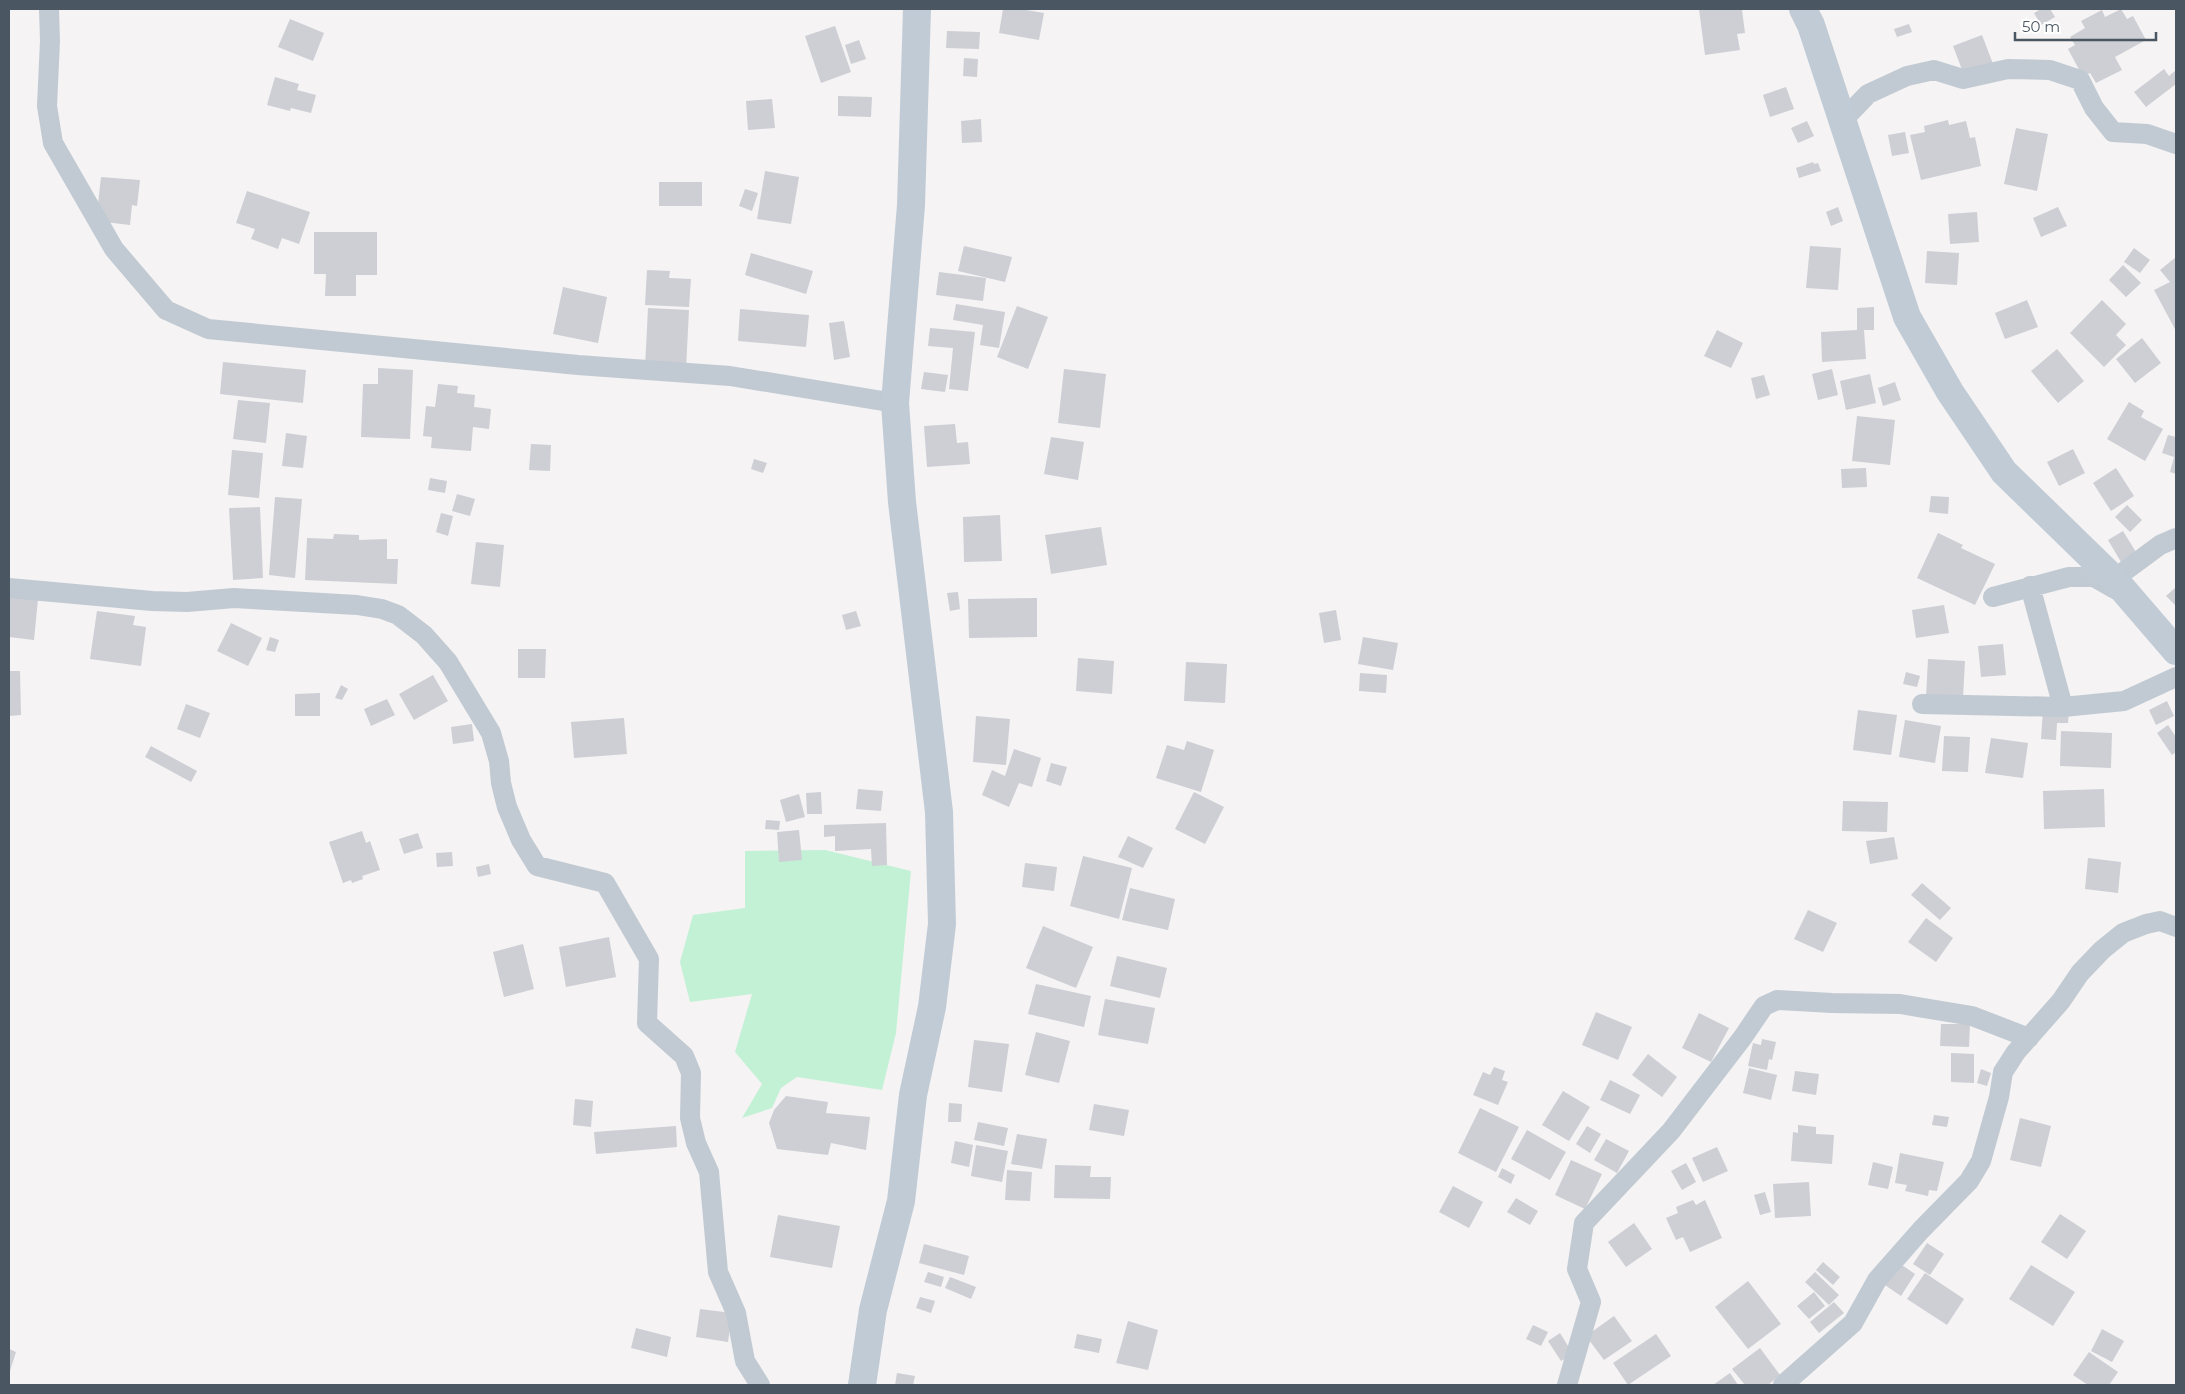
<svg xmlns="http://www.w3.org/2000/svg" width="2185" height="1394" font-family="Montserrat,sans-serif">
<style>
.green{fill:#c3f1d5}
.building{fill:#cdcfd5}
.lines{fill:none;stroke-linecap:round;stroke-linejoin:round}
.minor{stroke:#c1cad2;stroke-width:20}
.secondary{stroke:#c1cbd6;stroke-width:28}
</style>
<rect width="100%" height="100%" fill="#f5f3f3"/>
<path class="green" d="M825,850l86,21 -15,162 -14,57 -85,-13 -16,11 -9,20 -30,10 20,-34 -27,-32 17,-58 -62,8 -10,-40 13,-47 52,-7v-57z"/>
<path class="building" d="M1003,9h17l24,4 -5,27 -40,-7z
M1699,9l43,1 3,23 -8,1 3,16 -35,5z
M2041,9h9l5,8 -14,8 -7,-12z
M2121,9l6,10 6,-3 13,24 -31,17 7,13 -26,13 -6,-10 -7,4 -15,-28 7,-4 -5,-8 15,-9 -4,-7 21,-11 3,7z
M290,19l34,14 -11,28 -35,-14z
M1909,24l3,8 -15,5 -3,-8z
M835,26l16,46 -30,11 -16,-47z
M947,31l33,1 -1,17 -33,-1z
M1982,35l11,29 -29,11 -11,-29z
M859,40l7,19 -15,5 -6,-19z
M964,58l14,1 -1,18 -14,-1z
M2164,69l5,7 7,-6v14l-30,23 -12,-15z
M275,77l24,7 -2,6 19,5 -5,18 -20,-5 -1,3 -23,-6z
M1786,87l8,22 -24,8 -7,-22z
M838,96l34,1 -1,20 -33,-1z
M772,99l3,29 -27,2 -2,-29z
M981,119l1,23 -20,1 -1,-22z
M1948,120l1,5 17,-4 4,17 5,-1 6,29 -60,14 -11,-45 15,-3 -1,-6z
M1807,121l7,15 -16,7 -7,-15z
M2016,128l32,6 -11,57 -33,-7z
M1905,132l4,21 -17,3 -4,-21z
M1813,162l1,2 4,-1 3,8 -22,7 -3,-10z
M765,171l34,6 -8,47 -34,-5z
M101,177l39,3 -3,26 -5,-1 -2,20 -34,-4z
M659,182h43v24h-43z
M745,189l13,4 -6,18 -13,-5z
M247,191l63,21 -11,32 -17,-6 -4,11 -27,-10 4,-10 -19,-6z
M1838,207l5,14 -12,5 -5,-14z
M2058,207l9,19 -26,11 -8,-19z
M1977,212l2,30 -29,2 -2,-30z
M314,232h63v43h-21v21h-31l1,-22h-12z
M964,246l48,11 -7,25 -47,-11z
M1810,246l31,2 -3,42 -32,-2z
M2134,248l16,12 -10,13 -16,-11z
M1927,251l32,2 -2,32 -32,-2z
M751,253l62,18 -7,23 -61,-19z
M2176,257v74l-22,-41 16,-8 -10,-12z
M2123,265l18,18 -15,14 -17,-17z
M647,270l23,1 -1,7 22,1 -2,28 -44,-2z
M939,272l47,6 -3,23 -47,-6z
M563,287l44,10 -9,46 -45,-9z
M2027,300l11,27 -33,12 -10,-26z
M2102,300l24,24 -10,11 10,10 -22,22 -34,-34z
M956,304l49,8 -6,36 -19,-3 3,-20 -30,-5z
M1017,306l31,11 -20,52 -31,-12z
M1874,307v23h-10l2,29 -44,3 -1,-30 36,-2v-22z
M648,308l41,2 -3,59 -41,-1z
M740,309l69,6 -3,32 -68,-6z
M844,321l6,36 -16,3 -5,-37z
M930,328l45,4 -7,59 -19,-2 4,-41 -25,-2z
M1717,330l26,13 -12,25 -27,-12z
M2142,338l19,25 -26,20 -19,-24z
M2057,349l27,32 -26,22 -27,-32z
M223,362l83,8 -3,33 -83,-9z
M378,368l35,2 -3,69 -49,-2 2,-53h15z
M1064,369l42,5 -6,54 -42,-5z
M1832,369l6,26 -20,5 -6,-26z
M924,372l24,3 -3,17 -24,-3z
M1870,374l6,29 -30,7 -6,-29z
M1764,375l6,20 -14,4 -5,-21z
M1895,382l6,18 -18,6 -5,-18z
M438,384l20,2 -1,7 18,2 -1,12 17,2 -2,20 -16,-2 -2,24 -40,-3 1,-11 -9,-1 3,-30 9,1z
M238,400l32,3 -4,40 -33,-4z
M2129,402l15,9 -3,6 22,12 -18,32 -38,-22z
M1857,416l38,4 -5,45 -38,-4z
M955,424l2,19 11,-1 2,22 -43,3 -3,-41z
M286,433l21,3 -4,32 -21,-2z
M2168,435l8,2v37l-6,-2 4,-15 -12,-4z
M1051,437l33,5 -6,38 -34,-6z
M531,444l20,1 -1,26 -21,-1z
M2073,449l12,24 -26,13 -12,-24z
M232,450l31,3 -4,45 -31,-3z
M754,459l13,4 -4,10 -12,-4z
M1866,468l1,19 -25,1 -1,-19z
M2116,468l18,28 -23,15 -18,-28z
M430,478l17,3 -2,12 -17,-3z
M457,494l18,5 -5,17 -18,-5z
M1931,496l18,1 -1,17 -19,-2z
M275,497l27,2 -7,79 -26,-3z
M2127,505l15,15 -12,12 -15,-15z
M260,507l3,71 -30,2 -4,-72z
M441,513l12,3 -5,20 -12,-4z
M1000,515l2,46 -38,1 -1,-45z
M1101,527l6,38 -56,9 -6,-39z
M2123,531l13,21 -15,10 -13,-22z
M1938,533l25,12 -2,3 34,16 -20,41 -58,-27z
M334,534l25,1v5l28,-1v20h11l-1,25 -92,-4 2,-42 26,1z
M476,542l28,3 -4,42 -29,-3z
M2176,587v19l-10,-10z
M958,592l2,17 -10,2 -3,-18z
M9,597l29,2 -4,41 -25,-3z
M1037,598v39l-68,1 -1,-39z
M1944,605l5,28 -33,5 -4,-28z
M1336,610l5,30 -17,3 -5,-30z
M97,611l38,5 -2,9 13,2 -5,39 -51,-7z
M856,611l5,15 -15,4 -4,-15z
M231,623l31,15 -14,28 -31,-15z
M270,637l9,3 -4,12 -9,-2z
M1363,637l35,6 -5,27 -35,-6z
M2003,644l3,31 -25,2 -3,-31z
M518,649h28l-1,29h-27z
M1078,658l36,3 -2,33 -36,-3z
M1928,659l37,2 -2,37 -37,-1z
M1186,662l41,2 -2,39 -41,-2z
M9,671h11l1,44 -12,1z
M1906,672l14,4 -3,11 -14,-3z
M1360,673l27,2 -1,18 -27,-2z
M433,675l15,26 -34,19 -15,-26z
M341,685l7,4 -6,11 -7,-2z
M320,693v23h-25v-22z
M387,699l8,16 -24,11 -7,-17z
M2167,701l7,15 -18,9 -7,-15z
M186,704l24,9 -10,25 -23,-9z
M2043,709l26,2 -1,12h-11l-1,17 -15,-1z
M1858,710l39,5 -6,40 -38,-5z
M976,716l34,3 -4,46 -33,-3z
M624,718l3,36 -53,4 -3,-36z
M1905,720l36,6 -6,37 -36,-6z
M472,724l2,17 -21,3 -2,-17z
M2168,725l8,12v15l-4,3 -15,-22z
M2061,731l51,2 -1,35 -51,-2z
M1944,736l26,1 -2,35 -26,-1z
M1991,738l37,5 -5,35 -38,-5z
M1187,741l27,9 -13,42 -45,-14 11,-33 17,5z
M151,746l46,25 -6,11 -46,-25z
M1014,749l27,9 -9,29 -13,-4 -10,24 -27,-12 10,-25 13,6z
M1051,763l16,4 -6,19 -15,-5z
M858,789l25,2 -2,20 -25,-2z
M2104,789l1,38 -61,2 -1,-38z
M821,792l1,22h-15l-1,-21z
M1194,792l30,15 -19,37 -30,-15z
M799,794l6,23 -19,5 -6,-22z
M1843,801l45,1 -1,30 -45,-1z
M766,820l14,1 -1,9 -14,-1z
M886,823l1,42 -15,1 -1,-17 -36,2v-15l-11,1v-12z
M799,830l3,30 -23,2 -2,-30z
M362,831l4,12 4,-2 10,29 -18,6 1,3 -11,4 -1,-3 -8,3 -14,-41z
M418,833l5,15 -19,6 -5,-15z
M1128,836l25,12 -10,20 -25,-11z
M1894,837l4,22 -28,5 -4,-23z
M452,852l1,14 -16,1 -1,-14z
M1083,856l49,12 -13,51 -49,-13z
M2088,858l33,4 -3,31 -33,-4z
M1025,863l32,4 -3,24 -32,-4z
M489,864l2,10 -13,3 -2,-10z
M1922,883l29,25 -11,12 -29,-25z
M1130,888l45,11 -7,31 -46,-10z
M1808,910l29,13 -14,29 -29,-13z
M1926,918l27,20 -17,24 -28,-20z
M1043,926l50,21 -17,41 -50,-20z
M609,937l7,40 -50,10 -7,-40z
M523,944l11,45 -30,8 -11,-45z
M1117,956l50,12 -7,30 -50,-12z
M1036,984l55,12 -7,31 -56,-13z
M1105,999l50,9 -7,36 -50,-9z
M1596,1012l36,15 -14,33 -36,-15z
M1699,1013l30,15 -18,34 -29,-14z
M1941,1024h29l-1,23 -29,-1z
M1036,1032l34,9 -11,42 -34,-8z
M1762,1039l14,3 -4,18 -3,-1 -2,11 -19,-4 5,-23 8,2z
M974,1040l35,4 -7,48 -34,-5z
M1951,1053l23,1v29l-23,-1z
M1648,1054l29,23 -15,20 -30,-22z
M1494,1067l11,4 -3,9 6,2 -10,23 -25,-10 10,-23 7,3z
M1749,1068l28,7 -6,25 -28,-7z
M1981,1069l10,4 -4,13 -10,-3z
M1795,1071l24,3 -3,21 -24,-4z
M1610,1080l30,15 -10,19 -30,-14z
M1563,1091l27,16 -21,34 -27,-16z
M786,1096l42,6 -2,11 44,4 -4,33 -35,-7 -3,12 -51,-6 -8,-26 5,-13z
M575,1099l18,2 -2,26 -18,-2z
M949,1103l13,1 -1,18h-13z
M1094,1104l35,6 -5,26 -35,-6z
M1480,1108l39,19 -23,45 -38,-19z
M1934,1115l15,2 -2,10 -15,-2z
M2020,1118l31,8 -10,41 -31,-7z
M978,1122l30,6 -4,18 -30,-6z
M1798,1125l18,2v7l18,1 -2,29 -41,-3 2,-29 5,1z
M676,1126l1,21 -81,7 -2,-22z
M1587,1126l14,8 -11,19 -14,-9z
M1527,1130l39,22 -16,28 -39,-21z
M1017,1134l30,5 -5,30 -31,-5z
M1606,1139l23,12 -12,22 -23,-13z
M955,1141l18,4 -4,22 -18,-4z
M976,1145l32,6 -6,31 -31,-6z
M1717,1147l11,24 -25,11 -11,-24z
M1900,1153l44,9 -7,29 -8,-1 -1,6 -23,-5 2,-6 -12,-2z
M1571,1160l31,14 -17,35 -30,-14z
M1873,1162l20,5 -5,22 -20,-4z
M1686,1163l10,19 -14,8 -11,-19z
M1055,1165l36,1 -1,11h21l-1,22 -56,-1z
M1502,1168l13,7 -4,9 -13,-7z
M1007,1170l25,2 -2,29 -25,-1z
M1809,1182l2,34 -36,2 -2,-34z
M1453,1186l30,16 -14,26 -30,-16z
M1765,1192l6,20 -11,3 -6,-20z
M1516,1198l22,13 -8,14 -23,-13z
M1693,1200l3,5 9,-5 17,38 -32,14 -7,-15 -7,3 -10,-22 12,-5 -2,-6z
M2060,1214l26,17 -19,28 -26,-17z
M778,1215l62,11 -8,42 -62,-11z
M1634,1223l18,26 -26,18 -18,-25z
M1927,1243l17,11 -14,21 -17,-11z
M924,1244l45,12 -5,19 -45,-12z
M1896,1261l19,13 -14,22 -19,-13z
M1823,1262l17,15 -7,8 -17,-15z
M2031,1265l44,27 -22,34 -44,-27z
M928,1272l16,5 -3,10 -17,-5z
M1815,1272l24,23 -10,10 -24,-23z
M1925,1273l39,26 -17,26 -40,-26z
M950,1277l26,10 -5,12 -26,-11z
M1748,1281l33,43 -33,25 -33,-42z
M1814,1292l11,14 -16,13 -12,-13z
M920,1297l15,4 -4,12 -15,-5z
M1834,1302l10,11 -25,20 -9,-11z
M700,1309l32,4 -4,29 -32,-5z
M1614,1316l18,25 -28,19 -18,-24z
M1128,1321l30,9 -10,40 -32,-7z
M1533,1325l15,7 -7,14 -15,-7z
M636,1328l35,9 -4,20 -36,-9z
M2102,1329l22,12 -12,21 -21,-11z
M1560,1333l13,21 -12,7 -13,-20z
M1077,1334l25,5 -3,14 -25,-5z
M1656,1334l15,22 -43,29 -15,-22z
M1760,1348l20,27 -12,10h-23l-13,-16z
M9,1349l7,3 -7,22z
M2089,1352l29,20 -9,13h-21l-15,-10z
M897,1373l18,3 -2,9h-18z
M1730,1373l8,12h-25z"/>
<g class="lines">
<path class="minor" d="M49,9l1,32 -3,65 6,37 61,106 52,61 42,19 370,36 152,11 165,27
M1843,120l25,-26 39,-18 27,-6 29,9 45,-10 42,1 30,10 14,28 19,24 34,2 29,10
M2114,579l46,-34 16,-7
M2030,586l33,121
M9,588l143,13 35,1 47,-4 123,7 25,4 16,6 26,20 24,27 43,71 8,28 2,22 6,24 14,33 16,26 68,17 44,76 -2,64 37,33 7,17 -1,45 6,25 13,29 9,100 18,41 9,48 15,24
M1993,597l76,-20h25l21,12
M1922,704l141,3 61,-6 52,-24
M1567,1385l24,-83 -14,-33 7,-46 87,-92 72,-94 21,-31 13,-6 55,3 68,1 72,12 57,22
M1783,1385l70,-62 24,-43 44,-50 48,-49 12,-20 18,-64 4,-25 13,-20 45,-51 19,-28 22,-23 21,-17 23,-9 14,-3 16,6"/>
<path class="secondary" d="M1803,9l8,16 96,292 43,75 54,80 110,107 62,72
M862,1385l11,-75 28,-109 12,-106 19,-88 10,-83 -3,-112 -37,-310 -7,-99 16,-198 6,-196"/>
</g>
<rect width="2185" height="1394" fill="none" stroke="#4a5661" stroke-width="20"/>
<path d="M2015 32v8h141v-8" fill="none" stroke="#4a5661" stroke-width="2.5"/>
<text x="2022" y="32" font-size="15" fill="#4a5661" stroke="#ffffff" stroke-width="4" paint-order="stroke">50 m</text>
</svg>
